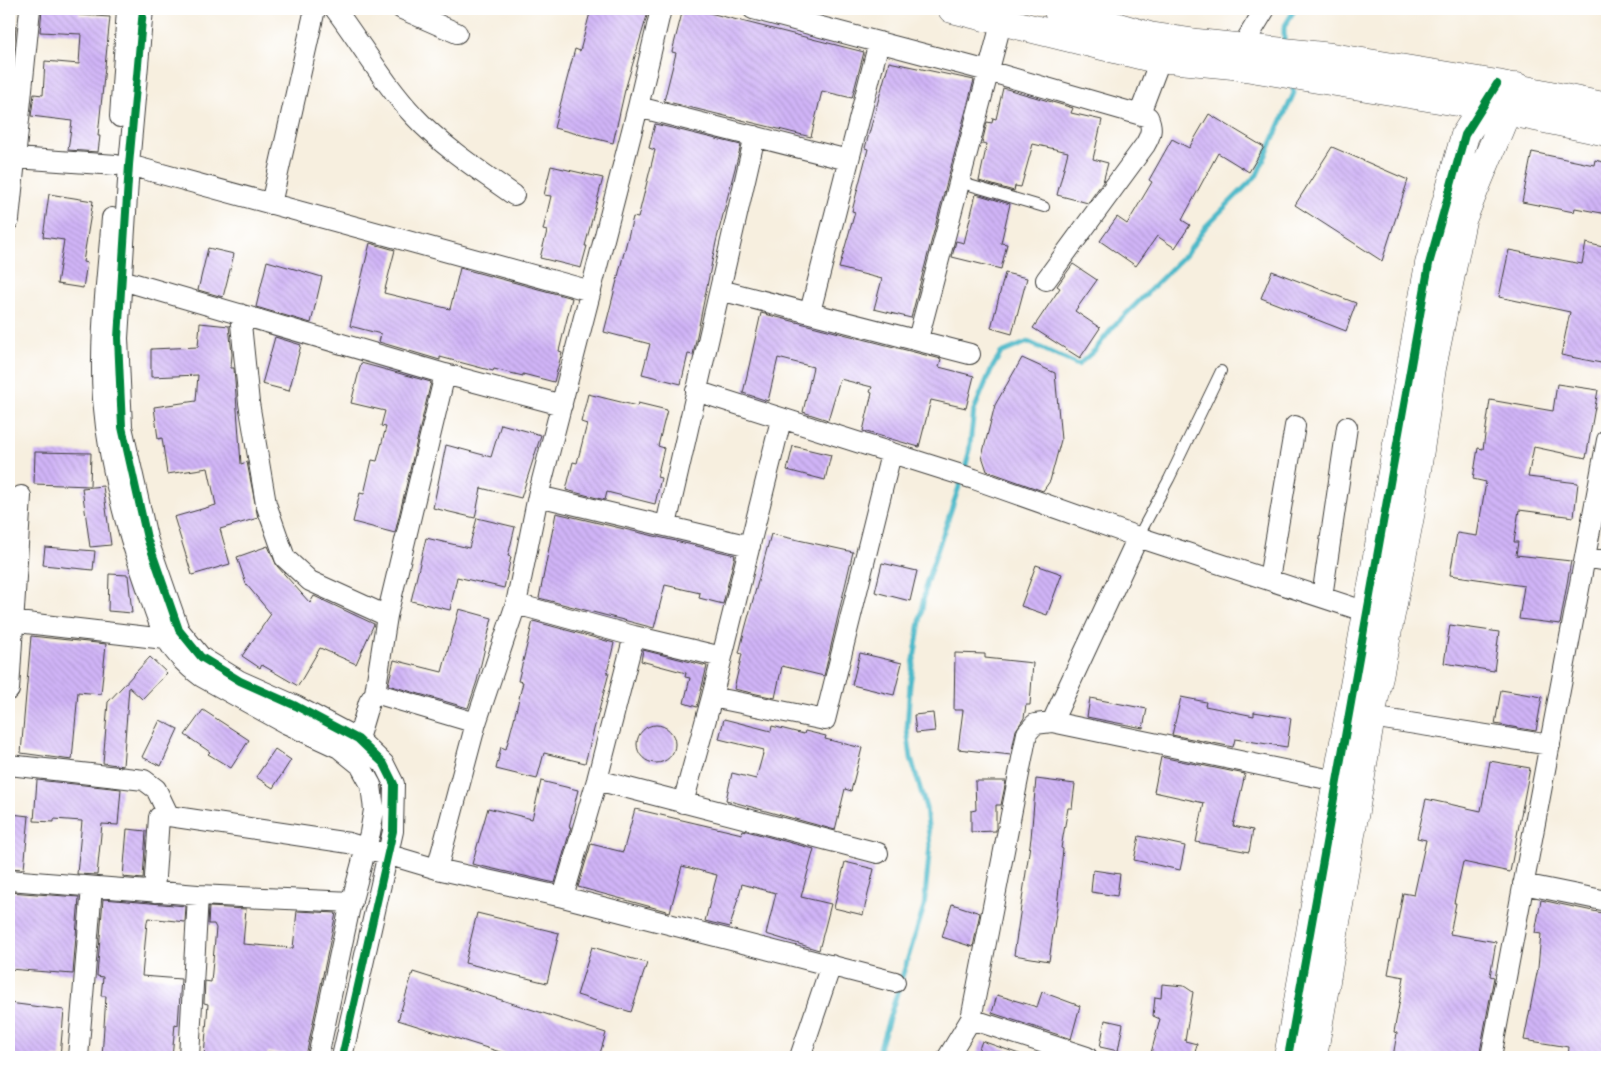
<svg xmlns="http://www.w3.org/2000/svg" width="1616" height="1066" font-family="Mynerve,sans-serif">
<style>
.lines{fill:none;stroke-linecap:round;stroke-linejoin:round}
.stream{stroke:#4db9c9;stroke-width:5}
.building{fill:url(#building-back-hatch)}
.lane-casing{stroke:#3d3c39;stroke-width:12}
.street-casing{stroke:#3d3c39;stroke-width:22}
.secondary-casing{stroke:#3d3c39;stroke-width:29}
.lane{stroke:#fff;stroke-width:10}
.street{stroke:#fff;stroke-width:20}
.secondary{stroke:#fff;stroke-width:28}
.cycleway-casing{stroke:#fff;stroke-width:11}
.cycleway{stroke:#00873e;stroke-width:8}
</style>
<defs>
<pattern id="building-back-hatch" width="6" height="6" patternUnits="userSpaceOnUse" patternTransform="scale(1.25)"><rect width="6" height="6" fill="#d0b4f7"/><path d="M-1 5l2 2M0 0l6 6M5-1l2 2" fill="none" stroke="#b29ad3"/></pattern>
</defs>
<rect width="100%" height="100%" fill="#fff"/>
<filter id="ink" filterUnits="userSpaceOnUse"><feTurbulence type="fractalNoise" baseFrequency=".02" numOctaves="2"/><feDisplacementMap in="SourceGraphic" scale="10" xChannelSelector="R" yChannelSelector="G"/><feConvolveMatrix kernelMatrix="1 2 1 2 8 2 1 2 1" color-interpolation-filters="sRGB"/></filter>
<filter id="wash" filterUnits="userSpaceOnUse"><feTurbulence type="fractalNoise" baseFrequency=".0096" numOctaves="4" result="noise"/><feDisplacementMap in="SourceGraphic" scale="20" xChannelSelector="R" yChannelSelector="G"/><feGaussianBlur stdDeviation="1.12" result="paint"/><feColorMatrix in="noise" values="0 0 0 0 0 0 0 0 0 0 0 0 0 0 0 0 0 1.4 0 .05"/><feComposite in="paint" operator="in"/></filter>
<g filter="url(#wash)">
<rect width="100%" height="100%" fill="#f7efdf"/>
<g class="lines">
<path class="stream" d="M1284,44v-17l11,-18
M964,473l5,-20 5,-43 17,-40 10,-17 27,-11 50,23 17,-15 18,-23 75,-75 18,-26 51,-51 37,-82 -3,-11
M877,1057l47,-150 6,-62 -4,-37 -15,-50 -4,-28 3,-46 16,-100 35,-103"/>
</g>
<g id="blocks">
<path class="building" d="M42,9h38l-1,6 31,2 -12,119h2l-2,16 -30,-2 4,-29 -41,-5 3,-22 9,1 2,-34 34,3 2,-30 -41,-2z
M591,9h58l-24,81 -12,53 -59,-15 21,-79 5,2z
M683,9h11l170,43 -12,46 -30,-7 -11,46 -147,-36 12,-48 -4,-1z
M9,26h7l-4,44h-3z
M889,62l85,18 -63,238 -37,-9 8,-30 -43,-11 16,-56 -3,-1 16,-62 -3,-1z
M1003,88l70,20 -2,5 31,7 -9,39 15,4 -5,19 -15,21 -31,-8 11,-43 -35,-8 -12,43 -6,-1 -1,5 -35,-10 8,-37 -5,-1 5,-21 5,1 1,-5 3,1z
M1209,114l55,33 -15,25 -31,-19 -36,67 8,5 -15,23 -18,-12 -21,30 -36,-25 17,-24 10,7 25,-42 -3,-2 23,-41 17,9z
M655,124l86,21 -25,97 -23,113 -5,-1 -7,30 -39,-10 8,-30 -46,-12 29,-115 5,1 17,-68 -6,-2z
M1332,147l76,33 -26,81 -87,-56z
M1532,152l62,13 1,-5 12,3v51l-32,-6 -1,4 -52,-10z
M551,166l52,12 -18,68h2l-6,22 -41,-10 7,-27 -4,-1 8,-34 -7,-1z
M49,194l44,7 -10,61 4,1 -4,25 -26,-4 7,-44 -21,-3z
M976,194l34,10 -9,39 6,1 -6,25 -49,-12 4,-16 8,2z
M370,243l25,7 -11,43 66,16 10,-41 112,30 -13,53 3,1 -8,30 -31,-8v2l-29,-7 -1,2 -53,-14v3l-61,-18 2,-8 -31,-8z
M1586,243l21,5 -1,116 -45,-9 9,-43 -71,-15 10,-47 73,14z
M208,248l26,6 -11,43 -25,-7z
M267,261l55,16 -11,46 -55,-16z
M1073,264l24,16 -22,31 25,17 -20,30 -47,-30 27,-40 -3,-2z
M1272,271l84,32 -10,28 -85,-33z
M1005,273l22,5 -15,56 -21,-6z
M761,313l180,46 -2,8 35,9 -8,32 -35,-8 -12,47 -56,-16 9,-38 -2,-1 2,-5 -32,-8 -12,41 -25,-8 10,-45 -35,-9 -10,43 -25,-8z
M200,323l29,3 3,28 -1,14h3l7,96 6,-2 11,56 -38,11 10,35 -38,11 -18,-58 42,-12 -8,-37 -41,6 -5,-36 -4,1 -4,-32 42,-6 2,-26 -47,2v-28l47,-2z
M275,337l26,8 -12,46 -27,-7z
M1022,358l33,15 6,67 -11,41 -7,10 -56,-20 -5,-15 13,-51z
M361,363l70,19 -36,151 -42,-11 7,-29 4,1 8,-34 5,1 9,-34 -5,-1 4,-15 -34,-8z
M1557,384l41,6 -12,68 -52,-11 -6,30 50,6 -4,34 -55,-7 -5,32h4l-2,13 55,6 -11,63 -41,-5 5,-33 -74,-11 7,-42 20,3 9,-54 -13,-3 5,-31 5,1 7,-49 63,11z
M588,394l49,12 1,-3 29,7 -9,36 6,2 -7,29 4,1 -6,26 -48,-12 -2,8 -39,-10 7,-28 4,1 10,-39 -6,-2z
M501,424l40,11 -20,63 -40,-10 -6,30 -42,-10 13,-63 45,12z
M793,446l38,9 -6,25 -38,-10z
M35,452l56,1 -1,33 -56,-2z
M103,486l8,59 -21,2 -8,-59z
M556,513l179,42 -12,49 -24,-6 1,-5 -35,-8 -11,43 -115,-30z
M477,518l38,9 -7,29 3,1 -7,31 -47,-11 -7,33 -39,-9 15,-63 43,10z
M771,534l82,18 -29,124 -42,-10 -7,32 -41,-9 8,-35 -3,-1 6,-24z
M268,546l9,20 33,37 4,-7 60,28 -18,40 -36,-16 -22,38 -36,-21 -2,3 -18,-12 29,-42 -25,-30 -9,-27z
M45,547l50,4 -2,19 -50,-5z
M882,563l35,8 -7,30 -35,-9z
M1036,565l26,9 -15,41 -26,-9z
M109,574l19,1 4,38 -24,-2z
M459,609l33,9 -15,63 -9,27 -80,-23 6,-25 48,12z
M533,621l81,22 -7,30h2l-24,90 -41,-10 -7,26 -41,-10 5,-22 5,2 8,-30 9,-37 -5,-1z
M1450,625l49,7 -5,39 -50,-8z
M31,636l75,8 -5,50 -23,-2 -6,68 -51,-7z
M643,650l64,16 -10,41 -13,-4 6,-25 -5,-1 1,-4 -45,-12z
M860,653l42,10 -8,32 -42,-10z
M955,653l30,1v4l48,5 -3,42h-4l-2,13 -8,12 -5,25 -53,-6 5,-39h-9z
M150,657l17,16 -25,26 -13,-12 -6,79 -20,-3 5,-61z
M1501,690l41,7 -6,34 -41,-7z
M1181,697l25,5 -1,4 49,10v-4l37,6 -4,29 -52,-8 -2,8 -61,-12z
M1090,698l57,11 -4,19 -56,-11z
M203,710l46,30 -18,28 -23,-14 2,-2 -25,-17z
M933,713l2,18 -19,2 -2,-18z
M724,719l47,12 1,-5 32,8 1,-3 21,5 -1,3 37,9 -11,43 -6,-2 -10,41 -109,-30 6,-27 24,6 8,-29 -45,-11z
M160,720l18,9 -17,37 -19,-9z
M637 744a19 19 0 1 1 38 0a19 19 0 1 1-38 0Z
M275,749l16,11 -18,28 -17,-11z
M1161,757l84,17 -12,52 20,4 -4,22 -53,-10 8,-39 -50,-11z
M1490,761l40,7 -20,104 -47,-10 -9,41h2l-6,31 46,8 -6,34 4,1 -15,80h-86l4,-24 -3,-1 10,-55 -16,-3 15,-81 11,2 12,-55 -9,-2 9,-39 55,12z
M1036,779l39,5 -3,24h-4l-7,40 2,1 -6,58 -8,54 -35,-6 17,-117z
M37,780l84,9 -3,36 -16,-1 -5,51 -20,-1 5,-53 -28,-2v3l-20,-1z
M541,781l37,9 -9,37h2l-16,56 -83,-19 16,-56 44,11z
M975,781h31l-5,24h-5v26l-25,1v-21l5,-1z
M635,809l107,25 1,-4 71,19 -13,48 30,7 -12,46 -53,-16 10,-41 -34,-9 -12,43 -25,-6 12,-46 -35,-9 -12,46 -92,-25 13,-43 32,8z
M11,814l18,2 -5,53 -15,-1z
M127,829l19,2 -3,48 -20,-2z
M1139,836l46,10 -5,24 -46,-10z
M845,862l29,7 -11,46 -29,-7z
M1093,870l27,4 -3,22 -26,-4z
M9,892l70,5 -6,77 -64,-5z
M103,899l83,7 -1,16 -37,-4 -1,4 -5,54 39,3 -3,46 -3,-1 -3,33h-70l4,-61h-5l2,-19 -6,-1z
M1541,900l66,14v113l-5,30h-34l1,-10 -45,-7 14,-72 3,-34 -6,-1z
M952,904l28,9 -7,34 -31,-10z
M209,907l37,2 -3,35 50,4 4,-37 39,2 -30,143 -38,-4 -1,5h-63l4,-53 -4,-1 1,-22 6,1 5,-54 -2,-4h-6z
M477,913l82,20 -12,50 -82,-20z
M592,947l55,16 -16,49 -54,-17z
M413,972l193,61 -7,24h-83l-118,-37z
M1162,984l22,2 9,6 -8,49 12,3 -3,13h-44l10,-38 -7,-3 2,-19 6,1z
M1042,992l38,14 -9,33 -79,-26 5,-18 40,12z
M9,1003l55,7 -4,47h-51z
M1105,1020l18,4 -5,27 -18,-4z
M982,1041l40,14v2h-46z"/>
</g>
</g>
<g filter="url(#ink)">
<use href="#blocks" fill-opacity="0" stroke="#3d3c39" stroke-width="1"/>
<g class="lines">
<g class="lane-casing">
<path id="lane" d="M959,182l85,25
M1138,537l31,-58 52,-108"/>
</g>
<g class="street-casing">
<path id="street" d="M143,9l-14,156 -11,173 4,89 25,111 32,92 22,27 39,24 56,25 62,33 26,25 10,20 -1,47 -51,226
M335,9c27,36 49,75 80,108 28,30 65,54 99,78
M402,9l55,24
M753,9l235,62 160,46c5,11 3,18 -3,28l-99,135
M1242,47l23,-38
M638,107l210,53
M1140,113l25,-66
M120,117l7,-108
M16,158l100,7
M129,165l462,126
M271,204l44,-195
M112,218c-5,60 -13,121 -9,181 5,61 21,123 41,180 15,43 19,71 58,98l83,46 54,25 21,17 11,20 3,25 -4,23 -21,78 -31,146
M9,220l21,-211
M122,280l323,94 117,31
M720,290l250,64
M810,312l69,-270
M240,314l9,89 17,101 19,54 25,23 77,35
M918,339l84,-319
M696,391l278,88 164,58 241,79
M538,496l212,50
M666,525l89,-389
M1585,557l22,4
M1269,579l26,-153
M1322,597l25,-170
M516,604l118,32 88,21
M9,621l156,18
M9,690l12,-194
M375,693l101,30
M712,697l113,23 66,-266
M1371,717l179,28
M1052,722l86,-185
M358,739l11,-37 6,-9 12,-77 58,-242
M9,765l135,15 12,9 13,27
M597,780l281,73
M683,803l29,-106 69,-277
M437,869l39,-146 40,-119 22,-108 100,-389 23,-98
M9,880l189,15 154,7
M1523,884l84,17
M154,892l5,-75 10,-1 180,27 88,26 126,28 332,85
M563,897l34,-117 37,-144
M971,1019l116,38
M78,1057l14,-170
M189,1057l9,-162
M800,1057l31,-92
M948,1057l23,-38 56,-286 8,-9 17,-2 299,62
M1491,1057l116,-617"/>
</g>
<g class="secondary-casing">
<path id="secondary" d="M952,9l195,48 86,8 249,41 125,26
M1057,9l92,27 48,7 135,14 165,27 110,23
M1288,1057l141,-793 36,-129 32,-51
M1313,1057l58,-340 40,-206 21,-143 30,-148 55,-133"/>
</g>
<use href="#lane" class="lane"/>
<use href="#street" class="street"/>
<use href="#secondary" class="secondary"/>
<g class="cycleway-casing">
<path id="cycleway" d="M143,9l-14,156 -11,173 4,89 25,111 32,92 22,27 39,24 56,25 62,33 26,25 10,20 -1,47 -51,226
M1288,1057l141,-793 36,-129 32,-51"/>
</g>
<use href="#cycleway" class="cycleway"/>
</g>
</g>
<rect width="1616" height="1066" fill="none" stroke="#fff" stroke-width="30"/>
</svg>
